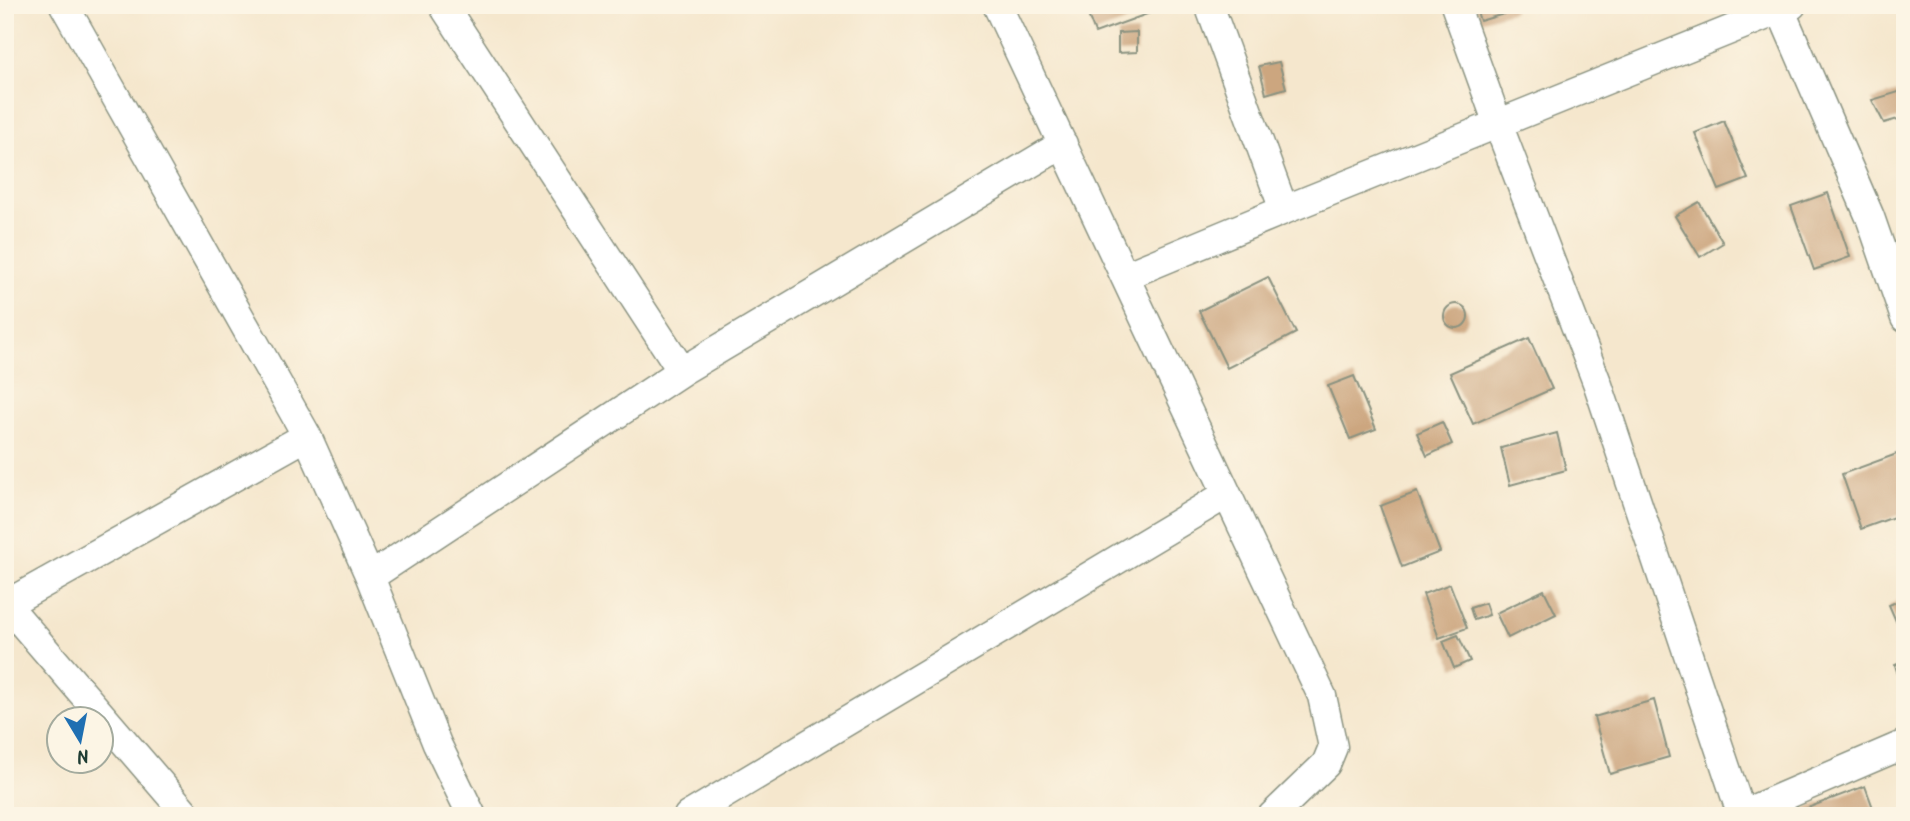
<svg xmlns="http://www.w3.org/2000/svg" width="1910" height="821" font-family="Kalam,sans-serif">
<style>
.building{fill:#cca67f}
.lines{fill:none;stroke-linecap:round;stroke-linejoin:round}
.minor-casing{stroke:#8a9280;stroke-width:31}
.minor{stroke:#fff;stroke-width:28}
</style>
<rect width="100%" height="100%" fill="#fcf5e5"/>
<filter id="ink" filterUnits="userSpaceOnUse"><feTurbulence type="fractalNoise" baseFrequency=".0143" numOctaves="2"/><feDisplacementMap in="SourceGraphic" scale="14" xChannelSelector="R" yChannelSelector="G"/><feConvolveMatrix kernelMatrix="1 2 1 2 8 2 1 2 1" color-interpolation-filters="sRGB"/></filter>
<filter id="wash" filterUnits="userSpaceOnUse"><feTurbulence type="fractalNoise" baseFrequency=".00686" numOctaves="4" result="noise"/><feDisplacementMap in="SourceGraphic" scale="28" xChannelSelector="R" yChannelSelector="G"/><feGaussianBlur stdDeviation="1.57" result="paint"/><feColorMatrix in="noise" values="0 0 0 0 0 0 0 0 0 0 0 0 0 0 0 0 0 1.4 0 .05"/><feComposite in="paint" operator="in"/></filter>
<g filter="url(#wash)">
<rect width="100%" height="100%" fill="#f5e7cd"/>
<g id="blocks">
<path class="building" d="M1091,5h78v1l-74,27 -10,-26z
M1475,5h38l1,6 -34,10z
M1137,32v20l-19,1v-20z
M1279,62l7,26 -20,6 -7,-28z
M1905,90v27l-21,6 -12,-23z
M1724,121l24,58 -29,11 -24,-57z
M1828,193l22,64 -36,13 -23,-64z
M1699,202l24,41 -23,14 -25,-41z
M1268,277l28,56 -69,35 -28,-57z
M1444 316a12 12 0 1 1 24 0a12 12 0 1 1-24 0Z
M1529,338l23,51 -79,35 -23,-51z
M1354,376l22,53 -26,10 -22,-53z
M1442,422l10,22 -25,12 -10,-23z
M1557,433l9,37 -56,15 -9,-37z
M1905,451v62l-44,16 -19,-55z
M1417,492l23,60 -38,15 -22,-61z
M1450,584l17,44 -28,10 -16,-44z
M1544,590l12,24 -48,24 -12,-25z
M1905,598v27l-6,3 -10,-23z
M1485,603l4,12 -15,5 -4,-12z
M1458,635l12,26 -16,7 -11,-27z
M1905,661v32h-1l-9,-28z
M1654,700l15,57 -59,17 -16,-57z
M1865,786l11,30h-72l-2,-6z"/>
</g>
</g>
<g filter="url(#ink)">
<use href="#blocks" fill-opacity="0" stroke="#8a9280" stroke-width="2"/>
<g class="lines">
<g class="minor-casing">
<path id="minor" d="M64,5l243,431 63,141 312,-206 381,-227
M443,5l239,366
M997,5l325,691 11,51 -7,17 -54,52
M1209,5l75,205
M1455,5l43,119 100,261 144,431
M1780,9l90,208 35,101
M1125,276l159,-66 508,-205
M370,577l67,167 35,72
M5,603l183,213
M5,605l302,-169
M1742,814l163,-70
M688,816l539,-322"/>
</g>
<use href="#minor" class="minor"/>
</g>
</g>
<rect width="1910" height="821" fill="none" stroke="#fcf5e5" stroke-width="28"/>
<g transform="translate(80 740) rotate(170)"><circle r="33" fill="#fcf5e5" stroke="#a4ab9e" stroke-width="2"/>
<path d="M0-5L12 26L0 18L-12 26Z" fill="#1f6fb2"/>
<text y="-10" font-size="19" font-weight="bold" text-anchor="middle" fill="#1f3d34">N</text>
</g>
</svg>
